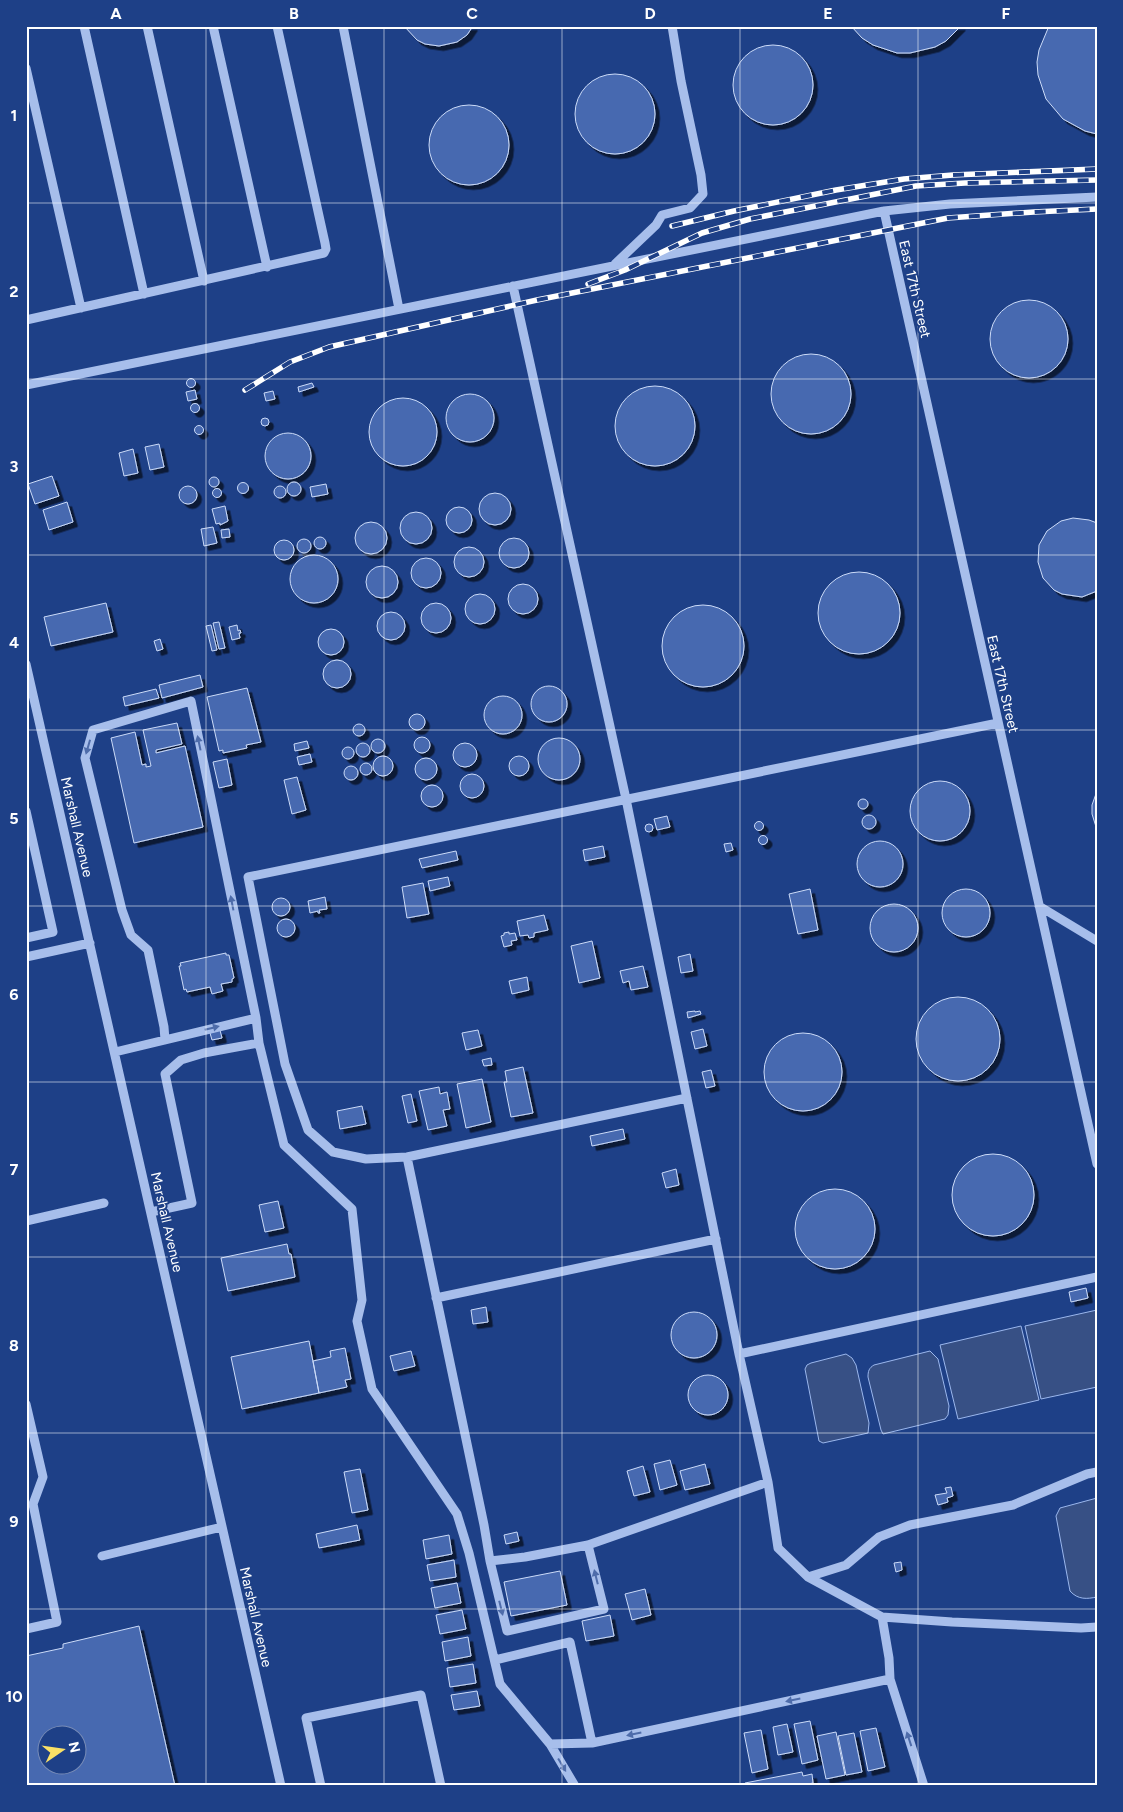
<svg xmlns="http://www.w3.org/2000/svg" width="1123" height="1812" font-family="Figtree,sans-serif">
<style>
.water{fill:#375085;stroke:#9bb7ed}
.building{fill:#4669b0;stroke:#ccdbf8;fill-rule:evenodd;filter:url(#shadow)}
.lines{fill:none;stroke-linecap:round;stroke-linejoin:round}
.minor{stroke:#a7beeb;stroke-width:9}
.rail-casing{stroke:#fff;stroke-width:5.5}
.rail{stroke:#1e4087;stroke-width:4;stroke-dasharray:11;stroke-linecap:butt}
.oneway{fill:#4e6caa}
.grid{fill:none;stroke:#fff;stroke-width:1;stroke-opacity:0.55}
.labels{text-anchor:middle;stroke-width:4;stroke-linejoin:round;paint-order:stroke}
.street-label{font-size:14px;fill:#fff;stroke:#1e4087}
.neatline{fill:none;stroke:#fff;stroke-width:2}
.grid-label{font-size:16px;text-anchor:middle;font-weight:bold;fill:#fff}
</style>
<defs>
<filter id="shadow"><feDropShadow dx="4.5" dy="4.5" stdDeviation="0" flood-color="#0009"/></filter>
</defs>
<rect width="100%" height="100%" fill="#1e4087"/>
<path class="water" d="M1097,1310v77l-56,12 -16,-73z
M1021,1326l18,74 -81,19 -18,-74z
M930,1351l8,8 11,47 -1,9 -3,4 -62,15 -2,-4 -13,-53c0,-6 1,-9 6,-12z
M846,1354l6,4 4,7 13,58 -1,10 -45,10 -4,-2 -14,-72 2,-4 4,-2z
M1097,1498v99c-10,2 -19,3 -27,-6l-14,-75 4,-8z"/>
<path class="building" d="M404,26h69l-6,9 -10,7 -18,4 -14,-2 -8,-4z
M851,26h110l-15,15 -11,6 -25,6h-13l-24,-8 -11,-7z
M1049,26h48v108l-12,-3 -22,-12 -17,-20 -8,-24 -1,-13 2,-12z
M733 85a40 40 0 1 1 80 0a40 40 0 1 1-80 0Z
M575 114a40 40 0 1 1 80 0a40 40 0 1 1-80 0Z
M429 145a40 40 0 1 1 80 0a40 40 0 1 1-80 0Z
M990 339a39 39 0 1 1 78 0a39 39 0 1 1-78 0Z
M771 394a40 40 0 1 1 80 0a40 40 0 1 1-80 0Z
M186.5 383a4.5 4.5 0 1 1 9 0a4.5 4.5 0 1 1-9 0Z
M312,383l2,4 -15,5 -1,-5z
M615 426a40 40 0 1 1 80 0a40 40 0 1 1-80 0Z
M195,390l2,9 -9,2 -2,-9z
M273,391l2,8 -9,2 -2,-8z
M446 418a24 24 0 1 1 48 0a24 24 0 1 1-48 0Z
M369 432a34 34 0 1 1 68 0a34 34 0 1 1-68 0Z
M190.5 408a4.5 4.5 0 1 1 9 0a4.5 4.5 0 1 1-9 0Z
M261 422a4 4 0 1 1 8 0a4 4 0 1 1-8 0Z
M194.5 430a4.5 4.5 0 1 1 9 0a4.5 4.5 0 1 1-9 0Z
M265 456a23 23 0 1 1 46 0a23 23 0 1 1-46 0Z
M159,444l5,23 -14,3 -5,-23z
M133,449l5,24 -14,3 -5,-23z
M52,476l7,20 -24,8 -7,-20z
M209 482a5 5 0 1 1 10 0a5 5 0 1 1-10 0Z
M287 489a7 7 0 1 1 14 0a7 7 0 1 1-14 0Z
M237.5 488a5.5 5.5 0 1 1 11 0a5.5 5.5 0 1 1-11 0Z
M326,484l2,10 -16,3 -2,-10z
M274 492a6 6 0 1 1 12 0a6 6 0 1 1-12 0Z
M179 495a9 9 0 1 1 18 0a9 9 0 1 1-18 0Z
M212.5 493a4.5 4.5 0 1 1 9 0a4.5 4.5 0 1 1-9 0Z
M479 509a16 16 0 1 1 32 0a16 16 0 1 1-32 0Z
M67,502l6,20 -24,8 -6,-20z
M225,506l3,15 -8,4v-2l-4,1 -4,-15z
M446 520a13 13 0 1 1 26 0a13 13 0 1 1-26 0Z
M400 528a16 16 0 1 1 32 0a16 16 0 1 1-32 0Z
M1073,518l16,2 8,3v68l-15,6 -20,-3 -8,-4 -11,-12 -5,-16 1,-17 8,-14 14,-10z
M355 538a16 16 0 1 1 32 0a16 16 0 1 1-32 0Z
M213,527l4,16 -13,3 -3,-17z
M229,529l1,8 -8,1 -1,-8z
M314 543a6 6 0 1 1 12 0a6 6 0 1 1-12 0Z
M499 553a15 15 0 1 1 30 0a15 15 0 1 1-30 0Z
M297 546a7 7 0 1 1 14 0a7 7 0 1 1-14 0Z
M274 550a10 10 0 1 1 20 0a10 10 0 1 1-20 0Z
M454 562a15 15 0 1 1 30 0a15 15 0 1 1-30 0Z
M290 579a24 24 0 1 1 48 0a24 24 0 1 1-48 0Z
M411 573a15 15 0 1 1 30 0a15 15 0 1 1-30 0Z
M366 582a16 16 0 1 1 32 0a16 16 0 1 1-32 0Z
M818 613a41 41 0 1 1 82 0a41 41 0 1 1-82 0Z
M508 599a15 15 0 1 1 30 0a15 15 0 1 1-30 0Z
M465 609a15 15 0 1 1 30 0a15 15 0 1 1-30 0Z
M421 618a15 15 0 1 1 30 0a15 15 0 1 1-30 0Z
M106,603l7,29 -62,14 -7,-29z
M662 646a41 41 0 1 1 82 0a41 41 0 1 1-82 0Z
M377 626a14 14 0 1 1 28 0a14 14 0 1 1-28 0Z
M219,622l6,26 -6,1 -6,-26z
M211,625l6,25 -5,1 -6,-25z
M237,625l1,6 2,-1 1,3h-2l1,5 -8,2 -3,-13z
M318 642a13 13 0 1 1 26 0a13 13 0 1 1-26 0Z
M160,639l3,10 -6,2 -3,-10z
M323 674a14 14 0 1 1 28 0a14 14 0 1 1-28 0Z
M200,675l3,12 -41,11 -3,-13z
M531 704a18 18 0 1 1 36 0a18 18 0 1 1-36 0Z
M247,688l14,54 -15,3 1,3 -24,5v-3l-4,1 -12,-54z
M156,689l3,9 -34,8 -2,-9z
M484 715a19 19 0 1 1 38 0a19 19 0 1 1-38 0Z
M409 722a8 8 0 1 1 16 0a8 8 0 1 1-16 0Z
M177,723l5,21 -26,6v3l29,-7 18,81 -69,16 -23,-105 24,-6 7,33 4,-1v3l5,-1 -8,-36z
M353 730a6 6 0 1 1 12 0a6 6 0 1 1-12 0Z
M414 745a8 8 0 1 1 16 0a8 8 0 1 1-16 0Z
M538 759a21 21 0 1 1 42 0a21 21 0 1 1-42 0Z
M371 746a7 7 0 1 1 14 0a7 7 0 1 1-14 0Z
M307,741l2,7 -14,3 -1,-7z
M453 755a12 12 0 1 1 24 0a12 12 0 1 1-24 0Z
M356 750a7 7 0 1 1 14 0a7 7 0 1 1-14 0Z
M342 753a6 6 0 1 1 12 0a6 6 0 1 1-12 0Z
M310,754l2,8 -13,3 -2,-8z
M509 766a10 10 0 1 1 20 0a10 10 0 1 1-20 0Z
M373 766a10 10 0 1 1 20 0a10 10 0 1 1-20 0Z
M415 769a11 11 0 1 1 22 0a11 11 0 1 1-22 0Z
M227,759l5,26 -13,3 -6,-26z
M360 769a6 6 0 1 1 12 0a6 6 0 1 1-12 0Z
M344 773a7 7 0 1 1 14 0a7 7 0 1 1-14 0Z
M460 786a12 12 0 1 1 24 0a12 12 0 1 1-24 0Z
M297,777l9,33 -14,4 -8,-34z
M910 811a30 30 0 1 1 60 0a30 30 0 1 1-60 0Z
M421 796a11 11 0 1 1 22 0a11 11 0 1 1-22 0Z
M1097,791v39l-5,-16v-9z
M858 804a5 5 0 1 1 10 0a5 5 0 1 1-10 0Z
M862 822a7 7 0 1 1 14 0a7 7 0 1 1-14 0Z
M667,816l3,11 -13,3 -3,-11z
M754.5 826a4.5 4.5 0 1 1 9 0a4.5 4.5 0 1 1-9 0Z
M645 828a4 4 0 1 1 8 0a4 4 0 1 1-8 0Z
M758.5 840a4.5 4.5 0 1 1 9 0a4.5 4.5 0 1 1-9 0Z
M857 864a23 23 0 1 1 46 0a23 23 0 1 1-46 0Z
M731,843l2,7 -7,2 -2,-8z
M603,846l2,11 -20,4 -2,-11z
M456,851l2,9 -36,8 -3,-9z
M448,877l2,9 -20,5 -2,-10z
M423,883l6,31 -22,4 -5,-31z
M810,889l8,41 -20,4 -9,-40z
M942 913a24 24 0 1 1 48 0a24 24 0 1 1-48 0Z
M325,897l2,12 -8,1 1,3h-2v-2l-8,2 -2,-12z
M272 907a9 9 0 1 1 18 0a9 9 0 1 1-18 0Z
M870 928a24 24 0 1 1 48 0a24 24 0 1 1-48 0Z
M544,915l4,15 -14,3v4l-5,1 -1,-3 -8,1 -3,-15z
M277 928a9 9 0 1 1 18 0a9 9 0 1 1-18 0Z
M509,932v2l6,-1 2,7 -6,1 1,4 -8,2 -3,-11 3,-1v-2z
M592,941l8,37 -21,5 -8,-37z
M226,953v2h3l5,23 -2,1v3l-11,2 2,7 -11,3 -2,-7 -23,5 -1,-3 -2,1 -5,-24h2l-1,-3z
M690,954l3,17 -12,2 -3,-16z
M643,966l5,21 -17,3 -2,-9 -6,2 -3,-12z
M527,977l2,13 -17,4 -3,-13z
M916 1039a42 42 0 1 1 84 0a42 42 0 1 1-84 0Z
M695,1011v1l5,-1 1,3 -13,4 -1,-6z
M703,1029l4,17 -12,3 -4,-17z
M220,1030l2,8 -10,2 -2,-7z
M478,1030l4,16 -16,4 -4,-17z
M764 1072a39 39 0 1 1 78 0a39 39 0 1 1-78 0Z
M491,1058l1,7 -8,1 -2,-6z
M523,1067l10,46 -22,4 -7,-35h3l-2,-11z
M711,1070l4,16 -9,2 -4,-16z
M482,1079l9,43 -25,6 -9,-44z
M439,1087l1,7 7,-2 3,17 -7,1 4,16 -19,4 -9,-39z
M411,1094l6,27 -9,2 -6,-27z
M362,1106l4,18 -26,5 -3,-18z
M623,1129l2,10 -33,7 -2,-10z
M952 1195a41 41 0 1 1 82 0a41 41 0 1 1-82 0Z
M676,1169l3,16 -13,3 -4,-15z
M795 1229a40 40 0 1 1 80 0a40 40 0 1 1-80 0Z
M278,1201l6,27 -19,4 -6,-27z
M287,1244l2,10h2l4,23 -67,14 -7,-33z
M1086,1288l2,10 -17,4 -2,-10z
M486,1307l2,15 -15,2 -2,-14z
M671 1335a23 23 0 1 1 46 0a23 23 0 1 1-46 0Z
M309,1341l10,52 -77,16 -11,-52z
M345,1348l6,31 -6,1 2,7 -28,6 -6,-32 18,-4 -1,-6z
M411,1351l4,15 -21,5 -4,-15z
M688 1395a20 20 0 1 1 40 0a20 20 0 1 1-40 0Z
M670,1460l7,25 -17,5 -6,-26z
M705,1464l5,20 -25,6 -5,-19z
M643,1466l7,26 -16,4 -7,-25z
M360,1469l8,41 -16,3 -8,-41z
M951,1487l2,9 -6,2 1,4 -10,3 -3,-10 12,-2 -2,-5z
M357,1525l3,15 -41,8 -3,-14z
M517,1532l2,9 -13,3 -2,-9z
M449,1535l3,19 -26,5 -3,-19z
M454,1560l2,17 -26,4 -3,-16z
M901,1562l1,8 -6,2 -2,-9z
M560,1571l7,34 -56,11 -7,-34z
M457,1583l4,20 -26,5 -4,-20z
M645,1589l6,26 -19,5 -7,-26z
M462,1610l4,19 -26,5 -4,-19z
M610,1615l4,21 -28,5 -4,-20z
M139,1626l36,160h-149v-130l37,-8v-4zM48,1734h30v30h-30z
M468,1637l3,19 -26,5 -3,-19z
M473,1664l3,19 -26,4 -3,-19z
M477,1691l3,15 -26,4 -3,-15z
M810,1721l8,39 -16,4 -8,-40z
M787,1724l6,28 -15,3 -5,-28z
M876,1728l9,39 -17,4 -8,-40z
M761,1730l7,39 -16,4 -8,-40z
M836,1732l9,43 -19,4 -9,-43z
M854,1733l8,39 -16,3 -8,-39z
M802,1772l1,4 9,-2 1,9 -15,3h-53v-3z"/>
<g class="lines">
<path class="minor" d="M84,26l60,268
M147,26l57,255
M213,26l54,241
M343,26l56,283
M26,68l55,240
M884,211l213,953
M615,264l41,-39 6,-10 28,-7 13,-14 -2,-19 -20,-94 -9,-55
M513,286l113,513 113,555 29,128
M26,320l298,-67 2,-4 -1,-6 -48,-217
M26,385l858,-174 66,-7 147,-7
M26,664l255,1122
M26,811l27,121 -27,6
M1039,906l58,35
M26,957l64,-14
M256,1018l3,25
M115,1052l141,-34 -65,-317 -98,29 -8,28 37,152 9,25 17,15 16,77 1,13
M687,1098l-280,59 -41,2 -33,-7 -25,-22 -23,-66 -37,-187 750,-154
M407,1157l77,368 6,36 17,70 97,-22 -16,-64
M151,1212l41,-9 -27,-129 16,-14 23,-7 55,-10 25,102 68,64 10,91 -5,21 15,68 85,125 12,39 31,131 50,60 25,42
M26,1221l78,-18
M436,1298l280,-59
M739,1354l358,-77
M26,1404l17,73 -10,27 24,118 -31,7
M102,1556l120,-29
M490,1561l35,-4 63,-12 180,-63 10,66 30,29 74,40
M808,1577l38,-12 33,-28 31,-12 103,-20 74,-31 10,-2
M495,1660l75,-18 22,101
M890,1679l-1,-21 -7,-41 70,5 129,6 16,-1
M550,1744l42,-1 298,-64 34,107
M321,1786l-15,-68 115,-23 20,91"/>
<g class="rail-casing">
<path id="rail" d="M672,226l62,-15 102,-21 68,-11 49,-4 144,-6
M588,284l37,-14 77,-37 48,-14 166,-33 49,-3 132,-3
M245,390l45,-28 39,-15 208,-47 411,-82 86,-6 63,-3"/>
</g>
<use href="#rail" class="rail"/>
</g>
<defs><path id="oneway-solid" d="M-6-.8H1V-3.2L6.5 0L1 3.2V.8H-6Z" transform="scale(1.25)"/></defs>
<g class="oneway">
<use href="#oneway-solid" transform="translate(199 743) rotate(-102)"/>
<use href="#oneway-solid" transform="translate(88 747) rotate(106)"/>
<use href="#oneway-solid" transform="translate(232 903) rotate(-101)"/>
<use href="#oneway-solid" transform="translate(212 1028) rotate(-14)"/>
<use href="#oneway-solid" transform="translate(596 1577) rotate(-104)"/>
<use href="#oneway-solid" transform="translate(501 1608) rotate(76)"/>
<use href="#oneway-solid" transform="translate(793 1700) rotate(168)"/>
<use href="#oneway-solid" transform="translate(634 1734) rotate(168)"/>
<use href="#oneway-solid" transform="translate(909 1739) rotate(-108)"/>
<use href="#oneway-solid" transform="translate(562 1765) rotate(59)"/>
</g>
<path class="grid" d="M206,26v1760M384,26v1760M562,26v1760M740,26v1760M918,26v1760M26,203h1071M26,379h1071M26,555h1071M26,730h1071M26,906h1071M26,1082h1071M26,1257h1071M26,1433h1071M26,1609h1071"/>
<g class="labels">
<g class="street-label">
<text transform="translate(915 289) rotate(77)" y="5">East 17th Street</text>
<text transform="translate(1003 684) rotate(77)" y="5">East 17th Street</text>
<text transform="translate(77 827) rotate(77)" y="5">Marshall Avenue</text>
<text transform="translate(167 1222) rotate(77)" y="5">Marshall Avenue</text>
<text transform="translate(256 1617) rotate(77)" y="5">Marshall Avenue</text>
</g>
</g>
<rect width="1123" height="1812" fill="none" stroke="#1e4087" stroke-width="55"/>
<g transform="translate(62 1750) rotate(77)"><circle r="24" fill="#1e4087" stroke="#788cb7"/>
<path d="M0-4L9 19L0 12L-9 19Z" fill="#fae166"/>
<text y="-8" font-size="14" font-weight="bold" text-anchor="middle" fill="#ffffff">N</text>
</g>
<rect x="28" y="28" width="1068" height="1756" class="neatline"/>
<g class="grid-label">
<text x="116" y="19">A</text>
<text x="294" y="19">B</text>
<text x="472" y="19">C</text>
<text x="650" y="19">D</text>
<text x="828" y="19">E</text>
<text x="1006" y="19">F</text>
<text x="14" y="121">1</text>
<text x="14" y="297">2</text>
<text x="14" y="472">3</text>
<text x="14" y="648">4</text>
<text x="14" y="824">5</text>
<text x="14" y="1000">6</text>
<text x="14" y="1175">7</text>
<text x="14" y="1351">8</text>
<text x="14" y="1527">9</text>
<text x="14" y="1702">10</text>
</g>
</svg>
